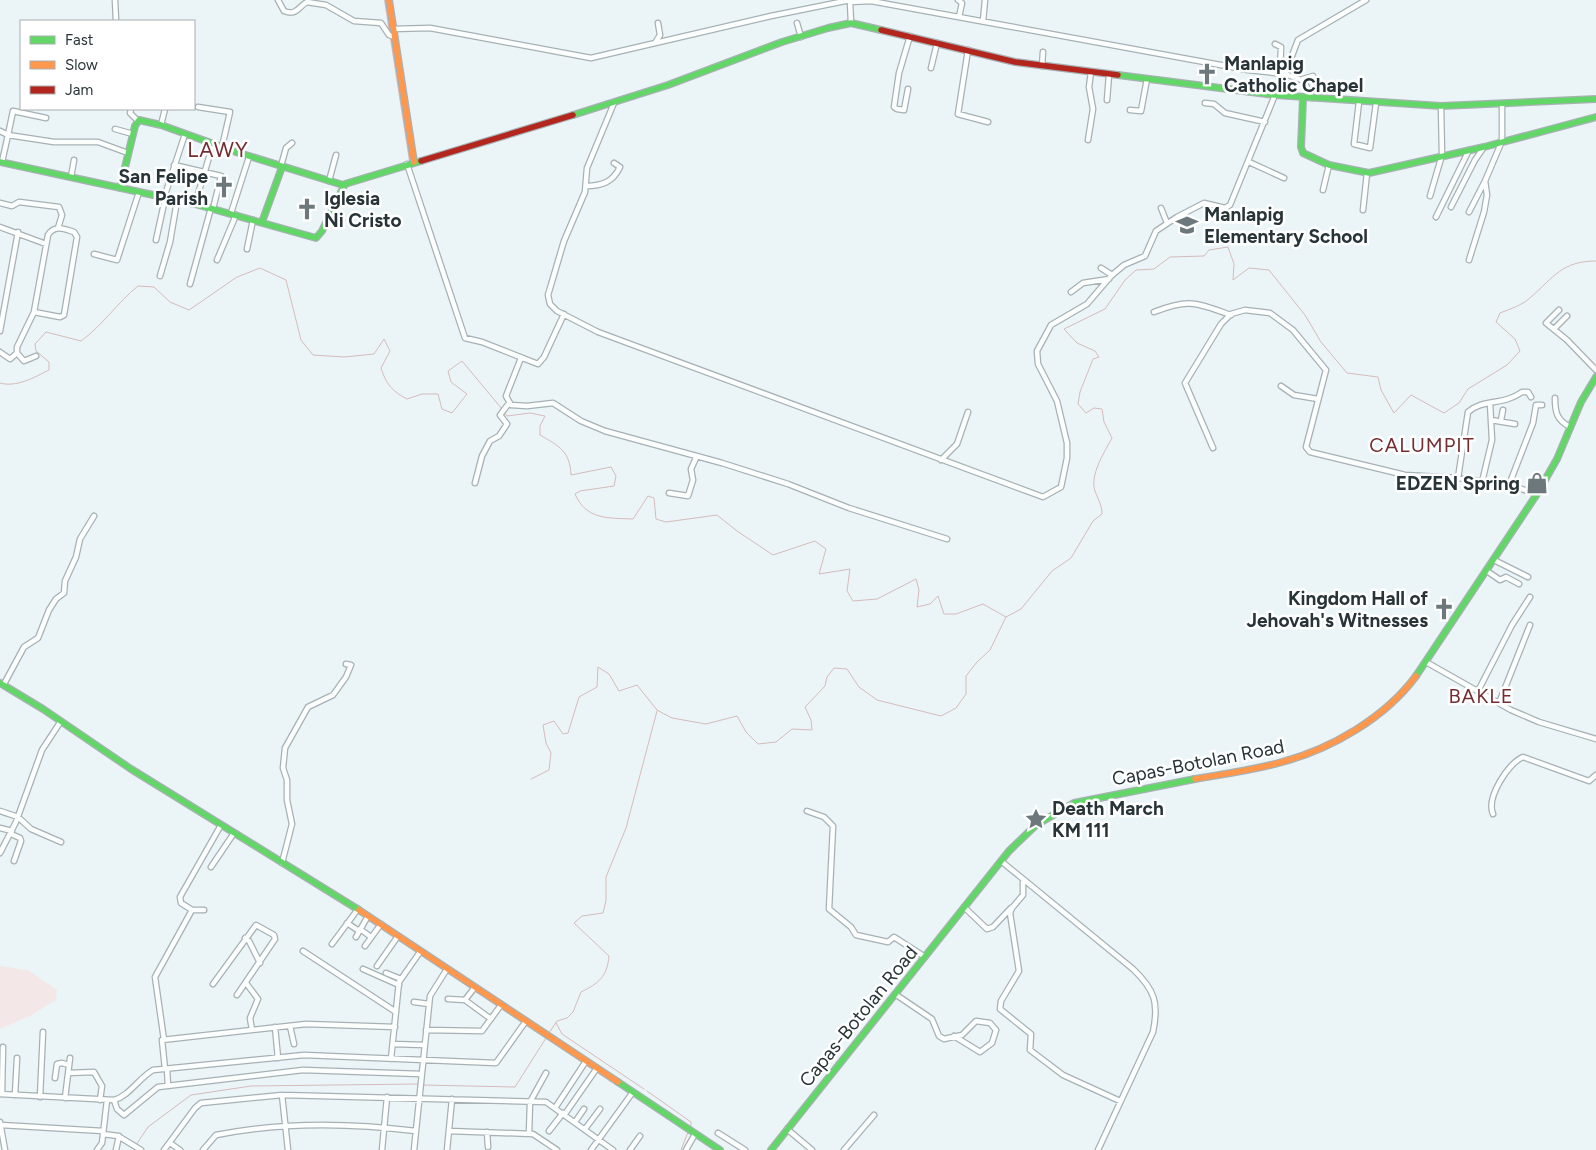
<svg xmlns="http://www.w3.org/2000/svg" width="1596" height="1150" font-family="Figtree,sans-serif">
<style>
.green{fill:#f3e7e8}
.lines{fill:none;stroke-linecap:round;stroke-linejoin:round}
.stream{stroke:#d7baba;stroke-width:1}
.canal{stroke:#d7baba;stroke-width:4}
.street-casing{stroke:#a7b1b4;stroke-width:7}
.fast-casing{stroke:#a7b1b4;stroke-width:8}
.slow-casing{stroke:#a7b1b4;stroke-width:8}
.jam-casing{stroke:#a7b1b4;stroke-width:8}
.street{stroke:#fcfefe;stroke-width:4.5}
.fast{stroke:#63d668;stroke-width:5.5}
.slow{stroke:#ff974d;stroke-width:5.5}
.jam{stroke:#b3261e;stroke-width:5.5}
.labels{text-anchor:middle;stroke-width:5;stroke-linejoin:round;paint-order:stroke}
.poi-label{font-size:19px;font-weight:bold;fill:#283437;stroke:#fff;text-anchor:start}
.street-label{font-size:19px;fill:#283437;stroke:#fff}
.neighbourhood-label{font-size:20px;letter-spacing:1px;fill:#742d30;stroke:#fff}
.quarter-label{font-size:21px;letter-spacing:1px;fill:#742d30;stroke:#fff}
</style>
<rect width="100%" height="100%" fill="#ebf5f8"/>
<path class="green" d="M0,966l28,4 29,20 -1,10 -26,16 -30,13z"/>
<g class="lines">
<path class="stream" d="M0,383c16,5 35,-6 49,-13v-8l-13,-11 -1,-7 11,-12 35,9c22,-16 36,-38 57,-55l16,1 16,15 19,8 48,-33 23,-9 26,12 15,60 12,15 31,2 30,-3 10,-15 6,12 -9,17c5,16 11,23 26,31l15,-5h16l4,15 10,4 15,-19 -16,-12 -3,-11 14,-10 40,48
M504,412l3,4 23,-3 15,3 -5,10v9c19,11 30,16 31,40l40,-8 5,9 -2,10 -34,5 -5,3c11,26 34,24 58,25l15,-23 6,2 2,21 10,3 51,-7 20,16 36,24 42,-14 11,8 -7,25 31,-5 -3,22 6,10 24,-2 39,-20 3,11 -2,17 13,-3 8,-8 6,18h12l27,-10 23,13 15,-8 31,-38 19,-13 22,-37 9,-7c0,-11 -6,-17 -8,-27 -2,-16 11,-36 18,-49l-8,-16 -2,-13 -8,-1 -8,5 -8,-9 2,-12 13,-33 6,-2 -4,-6 -18,-8 -13,-14 41,-20 20,-29 11,-10 18,-1 16,-12 34,-1 5,-6 19,-3 6,17 -1,16 16,-12 20,2 36,45 16,27 26,31 31,4 3,13 13,23 17,-18 33,18 15,-10 9,-14 39,-24 13,-14 -5,-12 -19,-17 4,-9c10,-4 23,-8 31,-16 23,-20 31,-36 65,-36
M531,779l18,-9 2,-17 -5,-10 -3,-18 11,-4 9,13 5,-1 11,-36 18,-10 1,-20 11,7 10,17 18,-6 20,25 15,8 34,6 31,-8 9,16 12,12 18,-2 16,-13 20,1 -1,-10 -6,-13 20,-21 2,-9 7,-9 13,1 12,18 18,13 64,16 15,-8 10,-14v-18l11,-14 13,-12 16,-33
M556,1023l6,11 82,55
M549,1033l8,-12 10,-3 6,-6 8,-20c18,-9 26,-15 28,-36l-35,-33 8,-7 21,-3 3,-12v-24l20,-49 31,-117
M422,1085l93,2 31,-49
M647,1091l44,31v4
M136,1145l12,-18 43,-32 60,-9 167,-2
M681,1150l7,-18"/>
<path class="canal" d="M386,0l25,161"/>
<g class="street-casing">
<path id="street" d="M115,0l1,21
M278,0l6,11c13,5 14,-4 23,-9l19,3 28,16 27,2 8,12 6,2
M958,0l4,3 -3,14
M983,21l2,-21
M797,23l4,14
M851,23l-1,-21 21,-1 377,69 37,4
M393,29l37,-1 161,30 180,-42 79,-16
M655,43l5,-8 -2,-12
M1275,44l6,3 -1,26
M968,50l-10,64 30,8
M1042,66l1,-14
M931,68l6,-25
M1303,79l10,-3
M908,89l-4,21 -7,-1 -3,-2 5,-34 11,-37
M1312,98l-8,-17 -19,-7 13,-34 68,-40
M1107,100l2,-25
M1359,102l-5,42 16,4 6,-45
M614,103l-27,65 -2,24 -21,49 -16,54 2,9 7,7 41,21 445,165 18,-10 6,-29v-15l-10,-42 -19,-37 -1,-13 14,-26 36,-21 24,-28 13,-11 21,-9 11,-25 21,-14 27,-14 21,5 5,-3 45,-110
M1205,103l9,1 11,9 40,9
M198,107l32,5 -8,35
M131,109l-1,4 8,8
M1130,110l11,1 6,-32
M161,125l4,-16
M115,129l18,5
M0,131l8,4 5,-24 33,7
M1088,140l5,-31 -4,-22 2,-15
M2,162l6,-27 46,7h44l30,11
M1249,162l35,16
M407,164l58,174 17,4 56,22 6,-7 20,-43
M174,165l47,11 -8,33
M281,166l5,-18 6,-5
M71,177l3,-17
M329,181l7,-26
M586,186c16,0 27,-4 34,-19l-6,-4
M1323,190l6,-25
M1430,196l12,-41 -1,-49
M164,198l21,-64
M0,203l12,3 7,-4 40,5 3,8 -4,13
M195,204l18,-60
M1451,207l24,-47 9,-13
M1161,208l6,15
M1363,210l4,-37
M1469,212l16,-31
M231,213l18,-56
M1436,217l33,-67
M0,227l46,17
M156,240l9,-41
M247,249l6,-29
M94,254l23,6 22,-68
M217,260l19,-45
M1469,260l15,-48 3,-17 -2,-14 17,-40v-36
M1101,268l11,7
M160,276l10,-34 7,-41
M190,284l21,-76
M1071,292l12,-9 26,-4
M1559,310l-13,13 21,17 29,30
M34,312l26,5 4,-2 13,-78 -3,-5c-10,-3 -19,-8 -26,3l-14,77 -17,35v6l7,8 12,-5
M1154,312c36,-14 42,-9 77,3
M1554,329l13,-13
M0,331l18,-99
M0,352l10,7 7,-6
M521,358l-15,38 5,9 16,1 26,-3 28,18 24,10 117,32 66,21 61,24 98,31
M1281,386l13,9 24,4
M1555,398c0,15 2,22 15,29
M1491,420l24,4
M1501,420l2,-10
M1213,448l-28,-65 36,-59 10,-10 14,-4 25,3 23,17 33,40 -20,77 4,5 95,23 53,3 51,7 28,9
M941,460l16,-16 11,-32
M1458,478l10,-66c16,-14 35,-6 54,-20h6l3,5
M1482,482l10,-42 -2,-37
M475,483l7,-27 8,-15 9,-5 8,-12 -7,-9 9,-12
M1509,485l24,-62 3,-18h6
M669,493l19,3 5,-16 -2,-11 5,-11
M1494,560l34,17
M1487,571l13,9 6,-3 13,7
M1426,662l85,48 28,12 57,17
M4,684l20,-37 14,-9 11,-28 7,-11 8,-6 1,-12 11,-24 4,-18 14,-23
M1478,691l34,-66 18,-28
M1499,703l31,-78
M0,811l18,6 13,12 30,13
M807,811l17,6 9,9 -4,83 22,18 5,8 32,7 6,-5 31,20
M1493,814c-7,-16 15,-51 30,-57l66,24 7,-6
M0,828l12,3
M11,834l9,4 1,3 -7,20
M0,853l16,-31 26,-72 19,-29
M1001,861l132,108c22,21 26,34 20,63l-55,118
M282,863l10,-39 -5,-24v-20l-4,-12 2,-20 23,-41 25,-12 13,-18 5,-12 -5,-1
M211,867l23,-34
M1023,879v16l-11,13 -2,5 9,58 -18,30 -1,8 31,25 -1,16 33,25 57,26
M964,907l23,22 6,-2 18,-19
M204,910h-12l-11,-7 -1,-6 41,-72
M347,923l12,8
M360,929l11,8
M356,937l12,-21
M245,938l4,3 11,22
M332,944l26,-35
M365,946l16,-22
M303,951l93,61
M377,966l21,-30
M363,969l36,16
M386,973l15,6
M246,983l12,16 -8,19 2,12
M213,984l43,-59 18,10 1,4 -38,56
M895,994l37,25 7,17 5,3 18,-4 14,-14 14,2 6,7 -4,13 -12,9 -26,-16
M448,999l17,1 10,-13
M465,1000l26,19
M414,1002l15,2
M290,1026l4,18
M275,1027l3,31
M426,1030l56,1 19,-26
M164,1040l-9,-63 37,-67
M393,1044l32,1
M391,1059l8,-77 21,-30
M165,1069l-3,-29 144,-16 89,3
M167,1069l1,17
M68,1073l26,-1 8,14 -2,14
M55,1078l2,-14 5,-1 7,2
M0,1094l114,6c15,-4 25,-22 39,-30l151,-15 192,8 30,-42
M2,1094l1,-47
M15,1095l2,-37
M282,1095l6,55
M40,1097l3,-65
M65,1098l5,-40
M114,1100l3,9 7,6 34,-28 145,-17 118,4
M555,1108l31,-47
M565,1114l32,-46
M0,1122l5,28
M575,1122l9,-13
M1,1125l102,6
M585,1129l15,-20
M787,1129l25,21
M449,1131l84,3 24,16
M549,1131l14,-18
M487,1132l1,15
M529,1133l1,-31 16,-29
M718,1133l27,17
M103,1134l15,2 23,14
M170,1143l10,7
M97,1150l5,-7 5,-43
M116,1150l3,-14
M164,1150l31,-42 6,-5 81,-8 264,7 67,48
M203,1150l13,-15c64,-13 135,-12 200,-4
M382,1150l5,-53
M414,1150l16,-154 17,-27
M447,1150l5,-51
M591,1150l42,-58
M630,1150l10,-14
M686,1150l9,-16
M844,1150l30,-35"/>
</g>
<g class="fast-casing">
<path id="fast" d="M1118,75l157,20 166,11 155,-7
M1303,98l-2,49 2,6 26,12 40,8 115,-26 112,-30
M573,115l95,-30 114,-43 46,-14 23,-5 30,7
M0,162l195,42 121,34 6,-7 23,-47 76,-23
M120,188l15,-62 4,-6 22,5 75,27 107,33
M262,222l20,-55
M1416,676l121,-182 20,-35 24,-57 15,-25
M0,683l43,26 88,60 228,141
M618,1082l102,68
M771,1150l238,-299 27,-26 38,-22 121,-24"/>
</g>
<g class="slow-casing">
<path id="slow" d="M389,0l25,162
M1195,779c29,-5 59,-9 87,-17 49,-13 103,-44 134,-86
M359,910l259,172"/>
</g>
<g class="jam-casing">
<path id="jam" d="M881,30l134,32 103,13
M421,161l152,-46"/>
</g>
<use href="#street" class="street"/>
<use href="#fast" class="fast"/>
<use href="#slow" class="slow"/>
<use href="#jam" class="jam"/>
</g>
<defs>
<g id="church-bare" transform="scale(1.725)"><path d="M-1.2-6h2.4v3.5h3.3v2.4h-3.3V6h-2.4V-.1h-3.3v-2.4h3.3Z" fill="#6c787b" stroke="#fff" stroke-width="2.5" paint-order="stroke"/></g>
<g id="school-bare" transform="scale(1.725)"><path d="M0-5L7-2L0 1L-7-2ZM-4 1L0 2.5L4 1V4Q0 6-4 4Z" fill="#6c787b" stroke="#fff" stroke-width="2.5" paint-order="stroke"/></g>
<g id="shop-bare" transform="scale(1.725)"><path d="M-5-2.5h2.3a2.7 3.5 0 0 1 5.4 0H5L5.5 6h-11ZM-1.5-2.5h3a1.5 2.3 0 0 0-3 0Z" fill="#6c787b" stroke="#fff" stroke-width="2.5" paint-order="stroke"/></g>
<g id="sight-bare" transform="scale(1.725)"><path d="M0-6L1.8-2.2L6-1.7L2.9 1.2L3.7 5.4L0 3.3L-3.7 5.4L-2.9 1.2L-6-1.7L-1.8-2.2Z" fill="#6c787b" stroke="#fff" stroke-width="2.5" paint-order="stroke"/></g>
</defs>
<g fill-rule="evenodd">
<use href="#church-bare" x="1207" y="74"/>
<use href="#church-bare" x="224" y="187"/>
<use href="#church-bare" x="307" y="209"/>
<use href="#school-bare" x="1187" y="225"/>
<use href="#shop-bare" x="1537" y="483"/>
<use href="#church-bare" x="1444" y="609"/>
<use href="#sight-bare" x="1036" y="819"/>
</g>
<g class="labels">
<g class="poi-label">
<text x="1224" y="70">Manlapig<tspan x="1224" dy="22">Catholic Chapel</tspan></text>
<text x="208" y="183" text-anchor="end">San Felipe<tspan x="208" dy="22">Parish</tspan></text>
<text x="324" y="205">Iglesia<tspan x="324" dy="22">Ni Cristo</tspan></text>
<text x="1204" y="221">Manlapig<tspan x="1204" dy="22">Elementary School</tspan></text>
<text x="1520" y="490" text-anchor="end">EDZEN Spring</text>
<text x="1428" y="605" text-anchor="end">Kingdom Hall of<tspan x="1428" dy="22">Jehovah's Witnesses</tspan></text>
<text x="1052" y="815">Death March<tspan x="1052" dy="22">KM 111</tspan></text>
</g>
<g class="street-label">
<text transform="translate(1198 762) rotate(-11)" y="7">Capas-Botolan Road</text>
<text transform="translate(858 1016) rotate(-51)" y="7">Capas-Botolan Road</text>
</g>
<g class="neighbourhood-label">
<text x="1422" y="452">CALUMPIT</text>
<text x="1481" y="703">BAKLE</text>
</g>
<g class="quarter-label">
<text x="218" y="157">LAWY</text>
</g>
</g>
<rect x="20" y="20" width="175" height="90" fill="#ffffff" stroke="#a9aeaf"/>
<rect x="30" y="36" width="25" height="8" fill="#63d668" stroke="#a9aeaf"/>
<text x="65" y="45" font-size="15" fill="#283437">Fast</text>
<rect x="30" y="61" width="25" height="8" fill="#ff974d" stroke="#a9aeaf"/>
<text x="65" y="70" font-size="15" fill="#283437">Slow</text>
<rect x="30" y="86" width="25" height="8" fill="#b3261e" stroke="#a9aeaf"/>
<text x="65" y="95" font-size="15" fill="#283437">Jam</text>
</svg>
